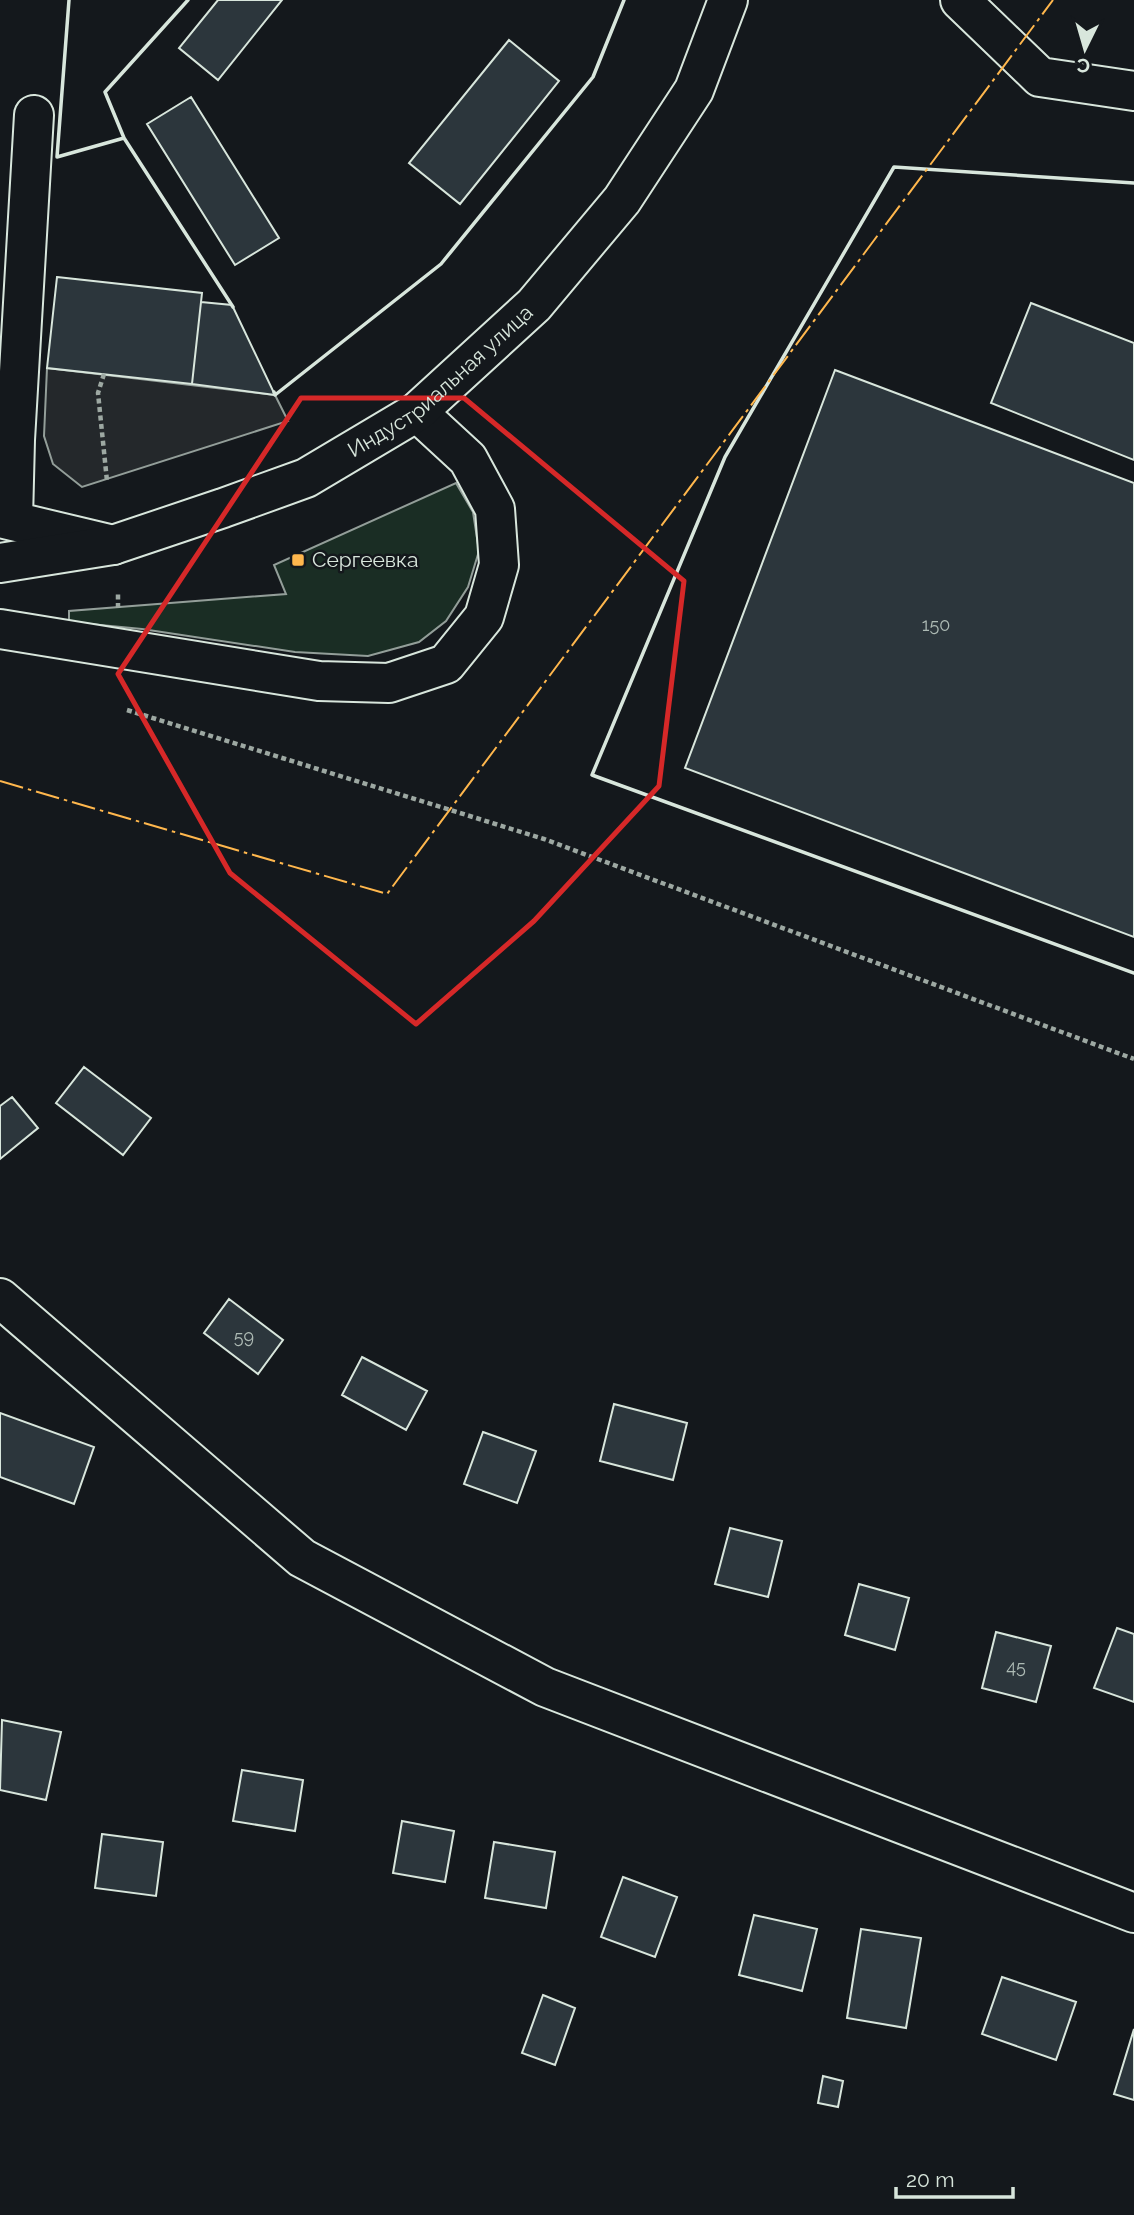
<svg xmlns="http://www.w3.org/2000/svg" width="1134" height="2215" font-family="Raleway,sans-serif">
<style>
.green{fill:#1a2d24;stroke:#939e99;stroke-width:2}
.parking{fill:#24282b;stroke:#939e99;stroke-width:2}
.building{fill:#2c363c;stroke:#d8e6dc;stroke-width:2}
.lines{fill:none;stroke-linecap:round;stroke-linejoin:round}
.minor-casing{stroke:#d8e6dc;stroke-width:42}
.major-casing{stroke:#d8e6dc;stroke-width:42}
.path{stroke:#9da8a2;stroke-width:4.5;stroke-dasharray:5 3.5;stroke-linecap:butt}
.minor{stroke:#14181c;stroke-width:38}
.major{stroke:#14181c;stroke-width:38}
.wall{stroke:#d8e6dc;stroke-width:3.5}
.power{stroke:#ffb74d;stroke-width:2;stroke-dasharray:24 5 3.5 5;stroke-linecap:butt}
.marked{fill:none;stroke:#d62828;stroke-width:5;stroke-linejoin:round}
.poi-dot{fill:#ffb74d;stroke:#14181c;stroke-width:2.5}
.labels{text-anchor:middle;stroke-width:5;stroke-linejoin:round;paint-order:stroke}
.number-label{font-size:18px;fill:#adbab4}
.street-label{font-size:21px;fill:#d8e6dc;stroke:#14181c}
.poi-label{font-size:21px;fill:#d8e6dc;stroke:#14181c;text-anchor:start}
</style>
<rect width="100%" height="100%" fill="#14181c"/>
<path class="green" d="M456,483l17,29 6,39 -11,36 -22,34 -27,21 -51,14 -73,-4 -153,-23 -73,-7v-11l217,-17 -12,-29z"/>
<path class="parking" d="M47,368l228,27 13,26 -206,66 -29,-23 -9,-28z"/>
<path class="building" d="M218,0h64l-64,80 -39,-32z
M509,40l50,41 -99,123 -51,-41z
M191,97l88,141 -44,27 -88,-141z
M57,277l145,16 -10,91 -145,-16z
M201,302l31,3 43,90 -83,-11z
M1031,303l103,40v117l-143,-57z
M835,370l299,113v454l-449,-169z
M84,1067l67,51 -28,37 -67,-52z
M12,1097l26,31 -38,31v-53z
M229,1299l54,41 -25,34 -54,-41z
M362,1357l65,34 -21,39 -64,-35z
M614,1404l73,19 -14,57 -73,-19z
M0,1413l94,34 -20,57 -74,-27z
M483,1432l53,19 -19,52 -53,-19z
M730,1528l52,13 -14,56 -53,-13z
M859,1584l50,14 -14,52 -50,-15z
M1117,1628l17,6v68l-40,-14z
M996,1632l55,14 -15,56 -54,-14z
M2,1720l59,12 -15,68 -46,-10z
M242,1770l61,10 -8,51 -62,-10z
M402,1821l52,10 -9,51 -52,-9z
M102,1834l61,8 -7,54 -61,-8z
M494,1842l61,10 -9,56 -61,-10z
M623,1877l54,20 -22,60 -54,-20z
M754,1915l63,14 -15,62 -63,-16z
M861,1929l60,9 -15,90 -59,-10z
M1002,1977l74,25 -20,58 -74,-26z
M543,1995l32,13 -20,57 -33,-12z
M1134,2029v71l-20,-6z
M823,2076l20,5 -5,26 -20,-4z"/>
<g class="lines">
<g class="minor-casing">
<path id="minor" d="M960,0l80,77 94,14
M0,518l113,27
M13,520l2,-80 19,-325
M0,629l319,52 70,2 57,-19 38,-47 15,-52 -4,-56 -27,-50 -51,-47
M0,1298l302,260 243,129 589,226"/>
</g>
<g class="major-casing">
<g id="major">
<path id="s1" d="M0,563l113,-18 110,-37 83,-30 111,-66 117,-107 88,-105 72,-110 34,-90"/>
</g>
</g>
<path class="path" d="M104,374l-6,19 9,88
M118,608v-17
M127,710l417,129 590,220"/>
<use href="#minor" class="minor"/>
<use href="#major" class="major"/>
<path class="wall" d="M69,0l-12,157 67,-19
M188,0l-83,92 19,46 109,169
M1134,183l-240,-16 -169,290 -133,318 542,198
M274,392l1,3 166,-131 152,-187 31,-77"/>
<path class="power" d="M0,781l387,113 666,-894"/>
</g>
<path class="marked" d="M301,398h163l220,183 -25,205 -125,135 -118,103 -186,-151 -112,-199z"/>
<rect class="poi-dot" x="291" y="553" width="14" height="14" rx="3.5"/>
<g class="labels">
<g class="number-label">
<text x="936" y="631">150</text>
<text x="244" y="1343">59</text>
<text x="1016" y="1673">45</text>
</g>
<g class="street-label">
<text dy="7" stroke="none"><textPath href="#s1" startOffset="485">Индустриальная улица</textPath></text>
</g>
<g class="poi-label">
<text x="312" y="567">Сергеевка</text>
</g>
</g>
<g transform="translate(1085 49) rotate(185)" stroke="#14181c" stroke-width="5" paint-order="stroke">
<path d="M0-5L12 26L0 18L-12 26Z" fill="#d8e6dc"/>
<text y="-10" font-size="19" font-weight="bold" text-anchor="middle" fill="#d8e6dc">С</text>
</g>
<path d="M896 2187v10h117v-10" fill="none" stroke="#d8e6dc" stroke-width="3.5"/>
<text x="906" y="2187" font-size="21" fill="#d8e6dc" stroke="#14181c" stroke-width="5" paint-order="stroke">20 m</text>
</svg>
